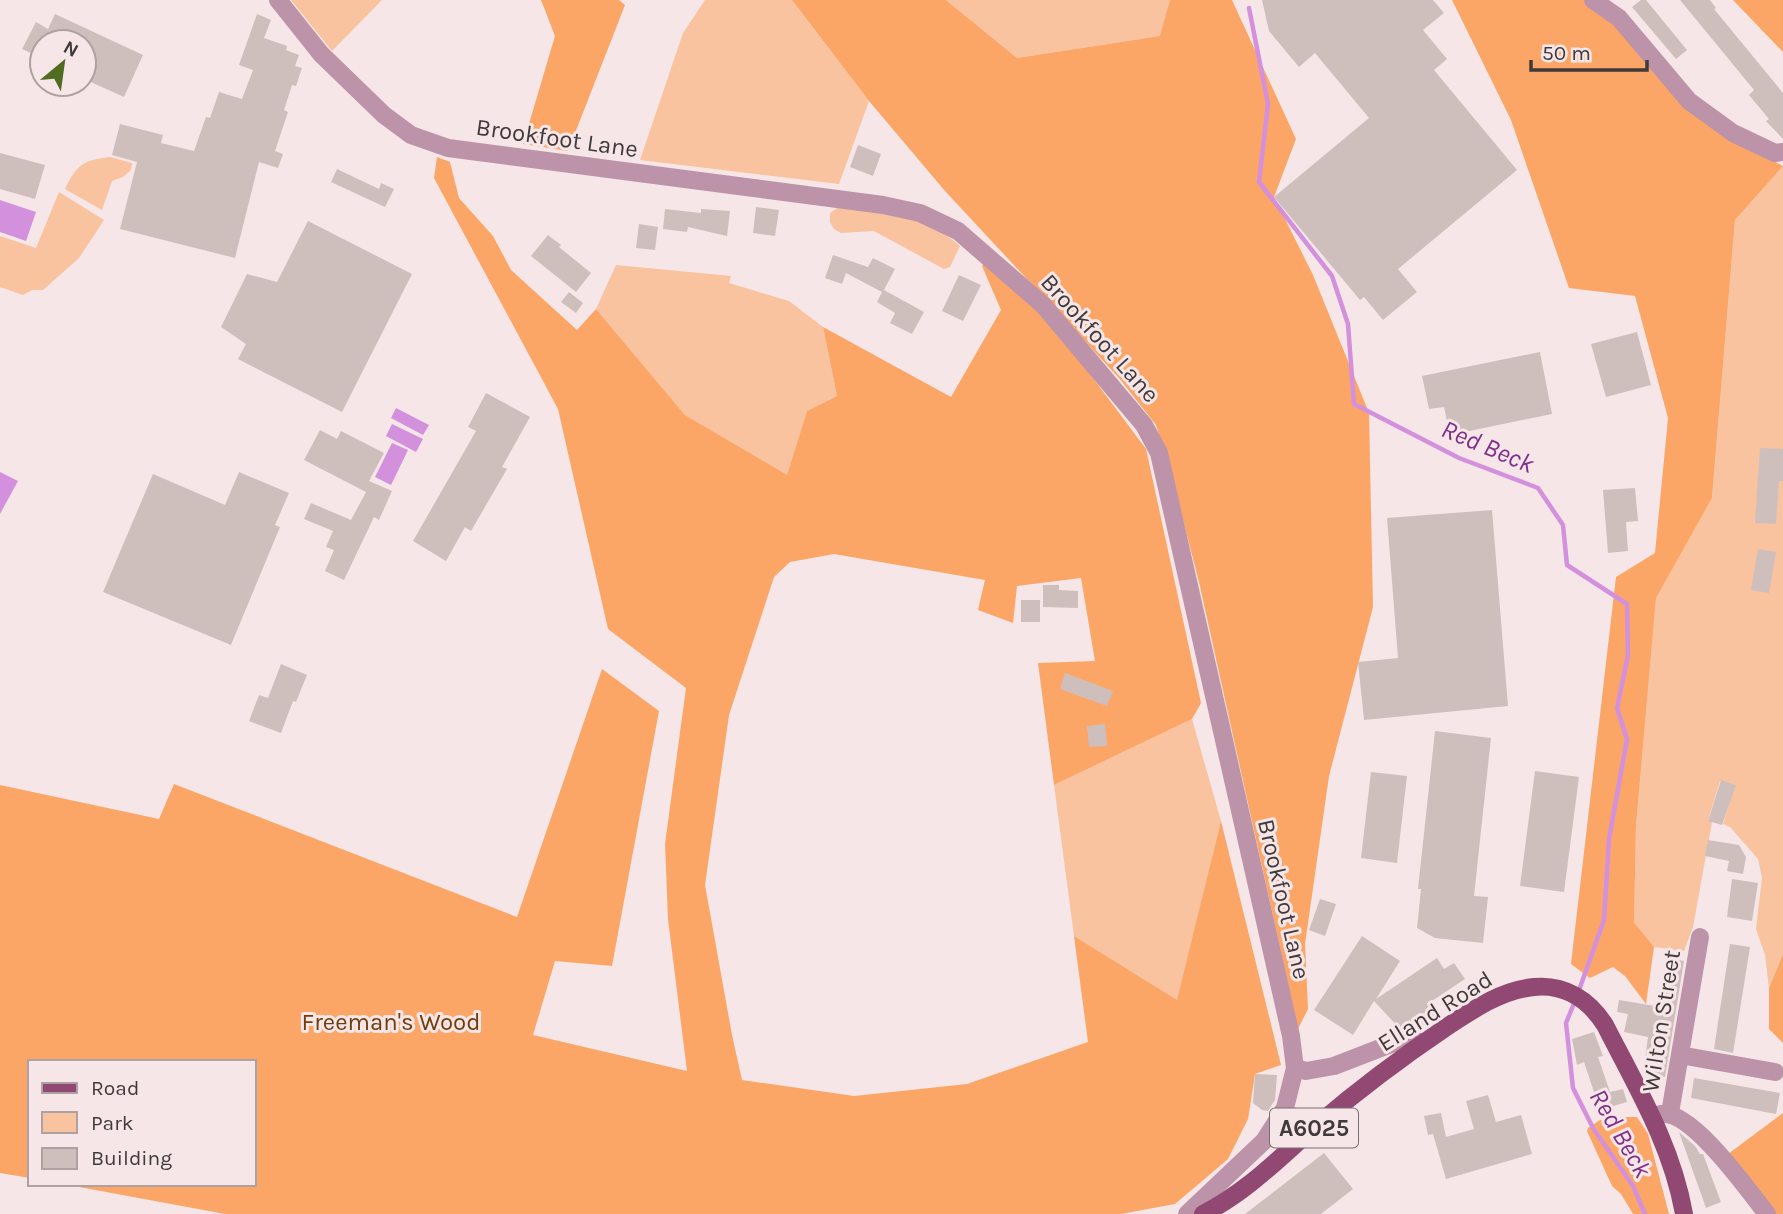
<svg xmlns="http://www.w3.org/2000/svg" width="1783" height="1214" font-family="Karla,sans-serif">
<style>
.green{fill:#f8c39e}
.forest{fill:#fba666}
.water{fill:#d390dd}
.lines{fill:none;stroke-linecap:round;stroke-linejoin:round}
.stream{stroke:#d390dd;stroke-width:4.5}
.building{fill:#cfbfbc}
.minor{stroke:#bd93a9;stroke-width:18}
.major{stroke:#914973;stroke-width:18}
.labels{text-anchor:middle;stroke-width:6;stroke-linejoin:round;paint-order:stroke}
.shield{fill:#f6e6e7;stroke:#776e6f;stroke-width:2}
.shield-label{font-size:23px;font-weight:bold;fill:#413a3b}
.street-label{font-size:24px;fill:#413a3b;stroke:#f6e6e7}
.park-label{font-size:24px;fill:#733d0b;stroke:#f6e6e7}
.water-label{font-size:26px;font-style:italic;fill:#7e308a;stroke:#f6e6e7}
</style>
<rect width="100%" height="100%" fill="#f6e6e7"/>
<path class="green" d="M291,0h91l-50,51z
M705,0h87l77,101 -30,83 -199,-24 43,-127z
M946,0h224l-9,36 -144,22z
M110,157l22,6 -1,7 -8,7 -11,4 -10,29 -37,-21c12,-25 19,-29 45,-32z
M1783,166v788l-14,34 -4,-33 -9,-26 6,-51 -4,-19 -28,-32 -7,-3 12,-39 -15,-4 -12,39 4,2 -19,105 -9,24 -30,-4 -20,-25 2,-96 20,-229 56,-99 23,-278z
M59,192l45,28 -25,38 -36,32h-11l-9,5 -23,-8v-51l36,12z
M839,207c49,7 82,5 121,39l-10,21 -6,2 -70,-38 -33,2 -7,-4 -4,-7v-9z
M616,265l115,11 -2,7 60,18 34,26 14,69 -30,15 -20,65 -102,-61 -89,-106z
M1192,719l29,102 -43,180 -104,-65 -20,-151z"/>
<path class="forest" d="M541,0h78l6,5 -57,146 -45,-7 32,-108z
M792,0h154l71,58 143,-22 10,-36h62l64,139 -22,58 39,78 56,138 4,194 -44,169 -24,168 3,65 -10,20 -99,-447 -28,-109 -15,-48 -37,-47 -174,-187 -76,-90z
M1452,0h140l139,138 52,28 -48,54 -23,278 -56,100 -20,228 -2,96 20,25 -8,57 -21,-28 -12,-9 -23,11 -19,-14 45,-387 39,-24 13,-135 -33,-122 -66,-8 -58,-168z
M1733,0h50v52z
M437,157l13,5 9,36 34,38 18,34 66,60 19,-21 89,106 102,60 20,-64 30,-15 -14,-69 128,70 50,-87 -19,-44 3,-4 69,64 92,123 55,254 -9,16 -138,66 -16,-122 57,-2 -14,-83 -64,8 -4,37 -35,-13 7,-30 -151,-26 -44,8 -16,15 -45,138 -24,170 27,150 10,45 112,16 113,-12 121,-42 -14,-106 103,64 44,-179 60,244 -26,9 -7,45 -20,40 -53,45 -54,10h-896l-162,-30h191v-122h-224v116l-30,-5v-388l159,34 15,-35 343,133 85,-248 57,42 -47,255 -57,-5 -22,74 154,36 -19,-152 -3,-75 21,-156 -78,-59 -50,-220 -124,-231z
M1783,954v89l-14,-14v-41z
M1783,1113v101h-12l-47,-57z
M1628,1117h9l11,17 21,80h-36l-12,-20 -9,-8 -25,-55 1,-3 12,-8z"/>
<path class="water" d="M0,200l36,12 -10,29 -26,-9z
M396,408l33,17 -6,10 -32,-17z
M392,424l31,15 -7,13 -30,-16z
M392,443l16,7 -17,35 -16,-8z
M0,472l18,9 -18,33z"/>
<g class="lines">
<path class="stream" d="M1249,8l19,96 -9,78 73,94 16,48 6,80 105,54 79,30 25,37 4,40 60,39 1,51 -11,53 10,31 -18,100 -5,81 -26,73
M1575,1001l-9,22 7,65 20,40 40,58 12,28"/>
</g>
<path class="building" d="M1262,0h171l11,13 -21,17 24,29 -13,11 83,100 -119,99 19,23 -34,28 -19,-23 -4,3 -86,-103 95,-79 -54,-65 -16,14 -30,-36z
M1641,0h5l41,50 -11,9 -44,-52z
M1680,0h30l6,8 -2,1 69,84v46l-17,-18 3,-2 -20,-24 5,-5z
M55,14l88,41 -19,42 -40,-18v-37h-42v16l-20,-9 14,-27 12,7z
M257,14l14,6 -7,18 23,8 -1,4 13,5 -4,11 7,2 -6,18 -4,-1 -8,25 4,2 -13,39 8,3 -5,14 -19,-6 -24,96 -115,-29 17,-67 -25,-7 8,-31 43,11 -2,8 33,8 12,-34 4,1 9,-26 23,7 11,-29 -14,-5z
M858,145l23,9 -8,22 -23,-9z
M0,153l45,12 -10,34 -35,-10z
M337,169l42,20 2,-6 13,6 -9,18 -54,-25z
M756,207l23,3 -4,26 -22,-3z
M665,209l36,4v-4l29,2 -3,25 -39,-9 -1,5 -24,-3z
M308,221l104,53 -70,138 -104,-53 8,-15 -25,-17 26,-53 30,8z
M639,224l19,3 -3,23 -19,-2z
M548,235l13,10 -2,2 32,26 -15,19 -45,-36z
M833,255l35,12 5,-9 22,11 -11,21 40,22 -12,22 -22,-11 5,-10 -18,-11 5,-10 -36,-19 -4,11 -17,-6z
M959,275l22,10 -18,36 -21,-10z
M569,292l14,11 -7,10 -15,-11z
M1637,332l14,53 -45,12 -15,-53z
M1540,352l12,62 -102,21 -6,-28 -15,2 -7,-33z
M486,393l44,24 -28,50 5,2 -36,62 -6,-4 -19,34 -33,-20 63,-110 -8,-4z
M320,430l17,9 4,-8 43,22 -15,28 23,10 -13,29 -5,-3 -30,63 -19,-9 9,-21 -8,-3 7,-16 -29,-12 7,-16 40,17 15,-28 -62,-32z
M1760,448l23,1v32h-4l-3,43 -21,-1z
M239,472l50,21 -14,32 5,2 -49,118 -128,-53 50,-118 72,31z
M1635,488l3,33 -12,1 2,29 -20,2 -5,-63z
M1492,510l16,196 -144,14 -6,-58 40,-4 -11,-140z
M1758,549l18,3 -7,41 -18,-3z
M1043,585h16v5l19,1v17l-35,-1z
M1021,600h19v22h-19z
M281,664l26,11 -11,27 -3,-1 -12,32 -32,-12 10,-26 9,3z
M1065,673l48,18 -6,15 -47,-17z
M1105,724l2,22 -18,1 -2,-21z
M1435,731l56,7 -17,158 14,1 -5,46 -48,-5 -18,-10 4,-39h-3z
M1535,771l44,6 -15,115 -44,-6z
M1371,772l36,4 -10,87 -36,-5z
M1721,780l15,5 -14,40 -14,-4z
M1708,840l31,5 7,12 -3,17 -16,-3 2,-10 -24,-5z
M1732,879l26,4 -6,38 -25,-4z
M1320,899l16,5 -11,32 -16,-6z
M1362,936l38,25 -24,38 61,-41 7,11 10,-6 11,16 -36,24 10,11 -14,11 -24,5 -27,-29 -21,34 -39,-25z
M1730,944l20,3 -17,106 -19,-4z
M1668,958l16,3 -19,116 -22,-3 5,-37 -24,-5 4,-18 -11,-2 2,-12 42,7z
M1594,1032l9,24 -5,1 12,35 13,-3 4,13 -27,8 -16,-48 -7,3 -5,-26z
M1255,1074l22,1 -2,25 -7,11 -6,-1 -9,-7z
M1694,1078l86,15 -4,21 -85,-16z
M1488,1095l8,27 25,-7 11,39 -86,25 -13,-45 -5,1 -4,-19 17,-3 5,24 28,-8 -8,-28z
M1679,1132l16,14 5,8h3l18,48 -15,6z
M1324,1153l29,36 -32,25h-76z"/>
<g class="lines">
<path class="minor" d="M278,0l43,54 63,61 27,20 37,13 435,57 37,8 38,18 85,74 101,120 15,28 132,583 4,32 11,3 28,-5 62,-24h28
M1593,0l26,18 70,83 44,32 42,20 8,-1
M1680,1055l95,17
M1670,1113l30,-176
M1661,1114c31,-4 87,76 106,100
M1187,1214l77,-73 21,-33 10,-40"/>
<path class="major" d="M1203,1214c44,-22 76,-56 113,-88 42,-36 86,-69 132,-100 26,-17 54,-36 86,-39 31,-3 55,13 71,38 31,61 67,120 79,189"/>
</g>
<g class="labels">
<rect class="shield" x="1270" y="1108.5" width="88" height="39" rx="5"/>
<g class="shield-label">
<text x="1314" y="1136">A6025</text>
</g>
<g class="street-label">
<text transform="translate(557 138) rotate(8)" y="8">Brookfoot Lane</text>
<text transform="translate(1100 338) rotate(48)" y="8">Brookfoot Lane</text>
<text transform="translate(1284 899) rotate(77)" y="8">Brookfoot Lane</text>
<text transform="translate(1435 1011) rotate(-32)" y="8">Elland Road</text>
<text transform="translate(1661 1021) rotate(-81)" y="8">Wilton Street</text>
</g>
<g class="park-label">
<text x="391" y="1030">Freeman's Wood</text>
</g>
<g class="water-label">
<text transform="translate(1488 446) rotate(23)" y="9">Red Beck</text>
<text transform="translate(1621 1133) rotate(60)" y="9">Red Beck</text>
</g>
</g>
<rect x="28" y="1060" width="228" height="126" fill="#f6e6e7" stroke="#aea1a2" stroke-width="2"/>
<rect x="42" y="1083" width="35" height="10" fill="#914973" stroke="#aea1a2" stroke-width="2"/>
<text x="91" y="1095" font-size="21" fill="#413a3b">Road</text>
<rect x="42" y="1112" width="35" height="21" fill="#f8c39e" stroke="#aea1a2" stroke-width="2"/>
<text x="91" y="1130" font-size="21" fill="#413a3b">Park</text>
<rect x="42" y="1148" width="35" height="21" fill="#cfbfbc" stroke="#aea1a2" stroke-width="2"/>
<text x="91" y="1165" font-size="21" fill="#413a3b">Building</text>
<g transform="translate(63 63) rotate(29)"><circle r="33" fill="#f6e6e7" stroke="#aea1a2" stroke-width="2"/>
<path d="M0-5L12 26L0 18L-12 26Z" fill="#4f6c20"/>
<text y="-10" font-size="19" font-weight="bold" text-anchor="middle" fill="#413a3b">N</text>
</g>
<path d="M1531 60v10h116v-10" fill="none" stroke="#413a3b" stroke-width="3.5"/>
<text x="1542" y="60" font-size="21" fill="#413a3b" stroke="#f6e6e7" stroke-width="5" paint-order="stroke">50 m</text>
</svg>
